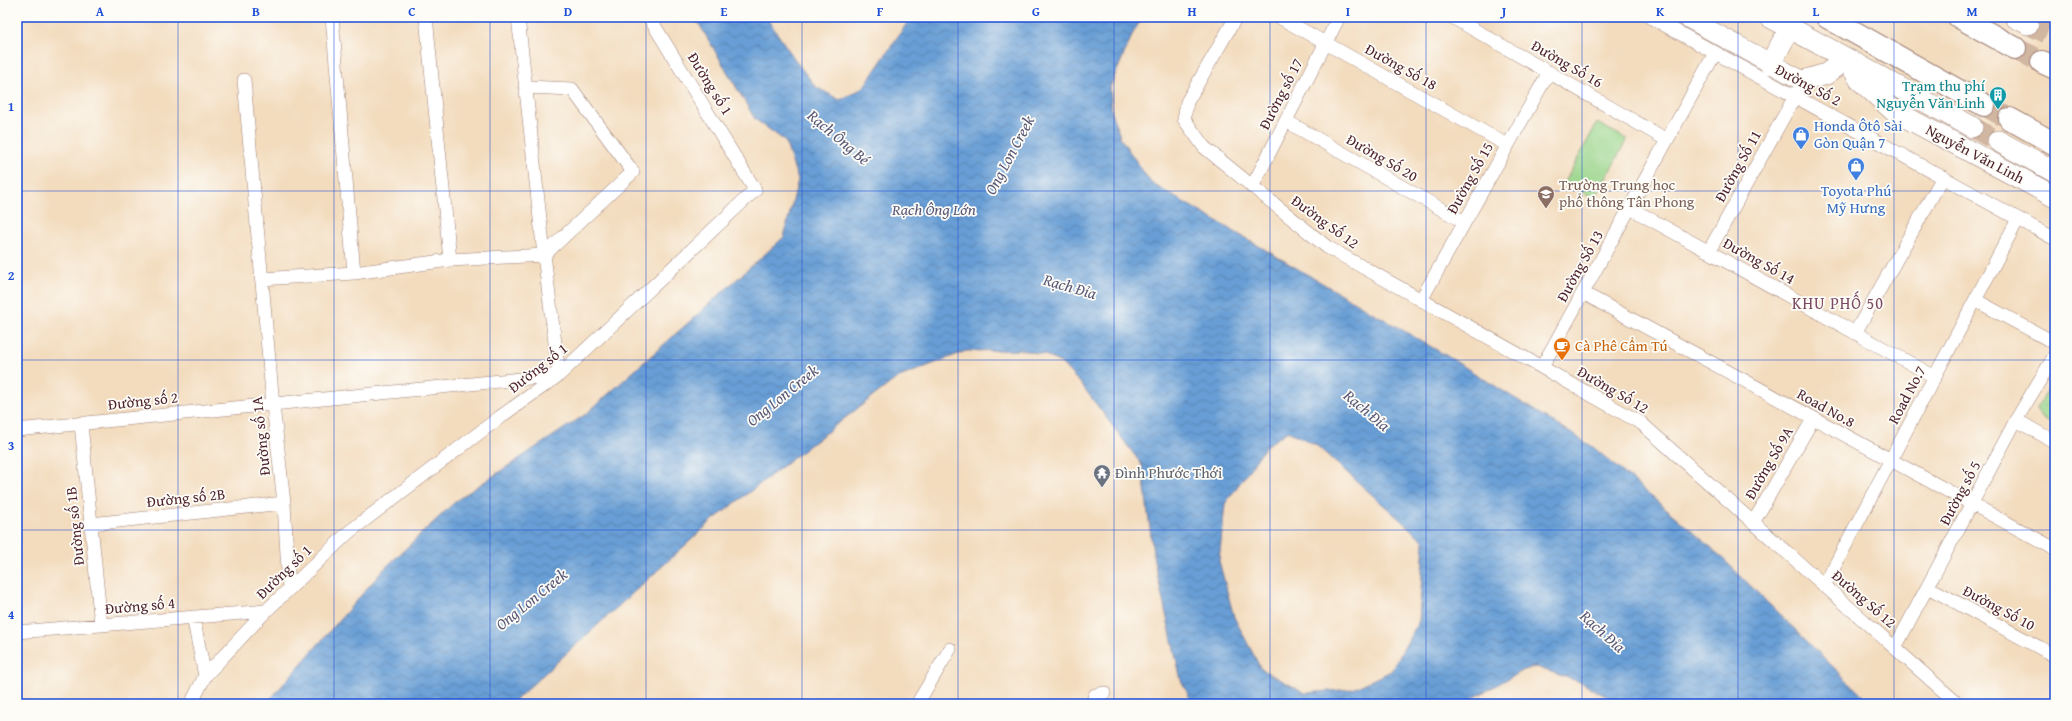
<svg xmlns="http://www.w3.org/2000/svg" width="2072" height="721" font-family="'Gentium Book Plus',serif">
<style>
.park{fill:url(#park-tufts);stroke:#727a5a}
.garden{fill:#99d489;stroke:#727a5a}
.water{fill:url(#water-waves);stroke:#595e80;fill-rule:evenodd}
.lines{fill:none;stroke-linecap:round;stroke-linejoin:round}
.primary-tunnel{stroke:#d1b6a1;stroke-width:21;stroke-dasharray:21 10;stroke-linecap:butt}
.trunk-tunnel{stroke:#d1b6a1;stroke-width:22;stroke-dasharray:22 11;stroke-linecap:butt}
.minor-casing{stroke:#9e7e74;stroke-width:14}
.secondary-casing{stroke:#9e7e74;stroke-width:20}
.primary-casing{stroke:#9e7e74;stroke-width:22}
.trunk-casing{stroke:#9e7e74;stroke-width:24}
.minor{stroke:#fff;stroke-width:13}
.secondary{stroke:#fff;stroke-width:19}
.primary{stroke:#fff;stroke-width:21}
.trunk{stroke:#fff;stroke-width:22}
.grid{fill:none;stroke:#1d4ed8;stroke-width:1;stroke-opacity:0.55}
.labels{text-anchor:middle;stroke-width:3.5;stroke-linejoin:round;paint-order:stroke}
.street-label{font-size:15px;fill:#4a1f2b;stroke:#fdfcf7}
.culture-label{font-size:15px;fill:#0d838f;stroke:#fdfcf7;text-anchor:end}
.shop-label{font-size:15px;fill:#366cbe;stroke:#fdfcf7;text-anchor:start}
.education-label{font-size:15px;fill:#785e54;stroke:#fdfcf7;text-anchor:start}
.food-label{font-size:15px;fill:#c56008;stroke:#fdfcf7;text-anchor:start}
.worship-label{font-size:15px;fill:#5b616d;stroke:#fdfcf7;text-anchor:start}
.water-label{font-size:16px;font-style:italic;fill:#585877;stroke:#fdfcf7}
.neighbourhood-label{font-size:16px;letter-spacing:1px;fill:#7c4962;stroke:#fdfcf7}
.neatline{fill:none;stroke:#1d4ed8;stroke-width:1.5}
.grid-label{font-size:13px;text-anchor:middle;font-weight:bold;fill:#1d4ed8}
</style>
<defs>
<pattern id="park-tufts" width="24" height="20" patternUnits="userSpaceOnUse"><rect width="24" height="20" fill="#99d489"/><path d="M3 7l-1-3M5 7V3M7 7l1-3M15 17l-1-3M17 17v-4M19 17l1-3" fill="none" stroke="#85b676"/></pattern>
<pattern id="water-waves" width="16" height="10" patternUnits="userSpaceOnUse"><rect width="16" height="10" fill="#689ed5"/><path d="M0 5q4-4 8 0t8 0" fill="none" stroke="#5880ad"/></pattern>
</defs>
<rect width="100%" height="100%" fill="#fdfcf7"/>
<filter id="ink" filterUnits="userSpaceOnUse"><feTurbulence type="fractalNoise" baseFrequency=".025" numOctaves="2"/><feDisplacementMap in="SourceGraphic" scale="8" xChannelSelector="R" yChannelSelector="G"/><feConvolveMatrix kernelMatrix="1 2 1 2 8 2 1 2 1" color-interpolation-filters="sRGB"/></filter>
<filter id="wash" filterUnits="userSpaceOnUse"><feTurbulence type="fractalNoise" baseFrequency=".012" numOctaves="4" result="noise"/><feDisplacementMap in="SourceGraphic" scale="16" xChannelSelector="R" yChannelSelector="G"/><feGaussianBlur stdDeviation="0.9" result="paint"/><feColorMatrix in="noise" values="0 0 0 0 0 0 0 0 0 0 0 0 0 0 0 0 0 1.4 0 .05"/><feComposite in="paint" operator="in"/></filter>
<g filter="url(#wash)">
<rect width="100%" height="100%" fill="#f3dcbe"/>
<path class="park" d="M2055,374v52l-13,-8 -5,-10z"/>
<path class="garden" d="M1597,123l30,16 -32,60 -30,-17z"/>
<path class="water" d="M695,17h71l32,47 18,23 24,13 23,-12 48,-71h232l-9,14 -24,56 2,28 9,24 30,44 296,173 146,91 119,101 159,156h-251l-40,-22 -44,-15 -13,3 -60,34h-270l-12,-24 -27,-119 -12,-96 -61,-81 -20,-21 -16,-8 -22,-5 -57,1 -69,27 -184,142 -202,184h-245l118,-135 73,-69 129,-86 198,-177 14,-57 -13,-39 -30,-22zM1288,431l28,14 108,96 -5,80 -28,50 -38,18 -48,4 -44,-24 -27,-52 -15,-56 6,-57 41,-58z"/>
</g>
<g filter="url(#ink)">
<g class="lines">
<path class="primary-tunnel" d="M2028,24l27,13
M1972,127l26,14"/>
<path class="trunk-tunnel" d="M2015,48l27,14
M1984,105l26,14"/>
<g class="minor-casing">
<path id="minor" d="M332,17l22,256
M426,17l24,243
M1236,17l-49,85 -3,17 20,28 123,100 314,176 317,281
M1279,17l228,128
M1452,17l215,123
M1650,17l405,222
M244,80l29,325 11,98 5,86
M1286,121l178,101
M1252,187l87,-170
M1630,208l305,169
M1709,251l90,-162
M261,279l93,-6 96,-13 94,-5 89,-83 -61,-83 -45,-2
M1583,293l472,256
M1421,300l128,-228
M1975,300l80,43
M1855,333l88,-156
M1542,367l173,-314
M2016,420l39,22
M81,424l20,201
M17,430l542,-55 -15,-120 -26,-238
M1753,523l60,-104
M91,524l193,-21
M1824,586l194,-367
M1928,587l127,69
M193,617l12,59
M17,632l249,-21
M1895,648l121,-228 39,-65
M191,704l14,-28 61,-65 83,-79 151,-115 59,-42 196,-185 -106,-173
M917,704l33,-55
M1092,704l3,-9 9,-2"/>
</g>
<g class="secondary-casing">
<path id="secondary" d="M1686,17l117,64"/>
</g>
<g class="primary-casing">
<path id="primary" d="M1770,17l202,110
M2015,17l13,7
M1847,59l13,21 34,31 161,86
M1770,64l20,-36
M1803,81l23,-7 21,-15
M1998,141l57,31"/>
</g>
<g class="trunk-casing">
<path id="trunk" d="M1827,17l157,88
M1959,17l56,31
M2042,62l13,6
M2010,119l45,25"/>
</g>
<use href="#minor" class="minor"/>
<use href="#secondary" class="secondary"/>
<use href="#primary" class="primary"/>
<use href="#trunk" class="trunk"/>
</g>
</g>
<path class="grid" d="M178,17v687M334,17v687M490,17v687M646,17v687M802,17v687M958,17v687M1114,17v687M1270,17v687M1426,17v687M1582,17v687M1738,17v687M1894,17v687M17,191h2038M17,360h2038M17,530h2038"/>
<defs>
<g id="building-pin" transform="scale(0.9)"><path d="M0 17L-7.5 6A9.5 9.5 0 1 1 7.5 6Z" fill="#0f9aa8" stroke="#fdfcf7"/><path d="M-4-6H4V6H1V3H-1V6H-4ZM-2.5-4.3h1.7v1.8h-1.7ZM.8-4.3h1.7v1.8H.8ZM-2.5-1h1.7V.8h-1.7ZM.8-1h1.7V.8H.8Z" fill="#fff"/></g>
<g id="shop-pin" transform="scale(0.9)"><path d="M0 17L-7.5 6A9.5 9.5 0 1 1 7.5 6Z" fill="#3f7fe0" stroke="#fdfcf7"/><path d="M-5-2.5h2.3a2.7 3.5 0 0 1 5.4 0H5L5.5 6h-11ZM-1.5-2.5h3a1.5 2.3 0 0 0-3 0Z" fill="#fff"/></g>
<g id="school-pin" transform="scale(0.9)"><path d="M0 17L-7.5 6A9.5 9.5 0 1 1 7.5 6Z" fill="#8d6e63" stroke="#fdfcf7"/><path d="M0-5L7-2L0 1L-7-2ZM-4 1L0 2.5L4 1V4Q0 6-4 4Z" fill="#fff"/></g>
<g id="cafe-pin" transform="scale(0.9)"><path d="M0 17L-7.5 6A9.5 9.5 0 1 1 7.5 6Z" fill="#e8710a" stroke="#fdfcf7"/><path d="M-5.5-4.5H6V0H3Q3 3.5 0 3.5H-2.5Q-5.5 3.5-5.5 0ZM3-3.2v2h1.7v-2ZM-6 4.5H4V6H-6Z" fill="#fff"/></g>
<g id="temple-pin" transform="scale(0.9)"><path d="M0 17L-7.5 6A9.5 9.5 0 1 1 7.5 6Z" fill="#6b7280" stroke="#fdfcf7"/><path d="M0-6L5-2H3V0L6.5 2.5H4V6H1.5V3h-3V6H-4V2.5H-6.5L-3 0V-2H-5Z" fill="#fff"/></g>
</defs>
<g fill-rule="evenodd">
<use href="#building-pin" x="1998" y="95"/>
<use href="#shop-pin" x="1801" y="135"/>
<use href="#shop-pin" x="1856" y="166"/>
<use href="#school-pin" x="1546" y="194"/>
<use href="#cafe-pin" x="1562" y="346"/>
<use href="#temple-pin" x="1102" y="473"/>
</g>
<g class="labels">
<g class="street-label">
<text transform="translate(1567 64) rotate(30)" y="5">Đường Số 16</text>
<text transform="translate(1401 67) rotate(29)" y="5">Đường Số 18</text>
<text transform="translate(710 84) rotate(58)" y="5">Đường số 1</text>
<text transform="translate(1808 85) rotate(28)" y="5">Đường Số 2</text>
<text transform="translate(1281 94) rotate(-63)" y="5">Đường số 17</text>
<text transform="translate(1975 154) rotate(28)" y="5">Nguyễn Văn Linh</text>
<text transform="translate(1382 158) rotate(30)" y="5">Đường Số 20</text>
<text transform="translate(1738 166) rotate(-61)" y="5">Đường Số 11</text>
<text transform="translate(1470 178) rotate(-61)" y="5">Đường Số 15</text>
<text transform="translate(1325 222) rotate(36)" y="5">Đường Số 12</text>
<text transform="translate(1759 261) rotate(29)" y="5">Đường Số 14</text>
<text transform="translate(1580 266) rotate(-61)" y="5">Đường Số 13</text>
<text transform="translate(538 368) rotate(-38)" y="5">Đường số 1</text>
<text transform="translate(1613 390) rotate(30)" y="5">Đường Số 12</text>
<text transform="translate(1907 395) rotate(-62)" y="5">Road No.7</text>
<text transform="translate(143 401) rotate(-6)" y="5">Đường số 2</text>
<text transform="translate(1826 408) rotate(29)" y="5">Road No.8</text>
<text transform="translate(261 436) rotate(-96)" y="5">Đường số 1A</text>
<text transform="translate(1769 463) rotate(-60)" y="5">Đường Số 9A</text>
<text transform="translate(1960 493) rotate(-62)" y="5">Đường số 5</text>
<text transform="translate(186 498) rotate(-6)" y="5">Đường số 2B</text>
<text transform="translate(75 526) rotate(-96)" y="5">Đường số 1B</text>
<text transform="translate(284 572) rotate(-44)" y="5">Đường số 1</text>
<text transform="translate(1864 599) rotate(41)" y="5">Đường Số 12</text>
<text transform="translate(140 606) rotate(-5)" y="5">Đường số 4</text>
<text transform="translate(1999 608) rotate(28)" y="5">Đường Số 10</text>
</g>
<g class="culture-label">
<text x="1985" y="91">Trạm thu phí<tspan x="1985" dy="17">Nguyễn Văn Linh</tspan></text>
</g>
<g class="shop-label">
<text x="1814" y="131">Honda Ôtô Sài<tspan x="1814" dy="17">Gòn Quận 7</tspan></text>
<text x="1856" y="196" text-anchor="middle">Toyota Phú<tspan x="1856" dy="17">Mỹ Hưng</tspan></text>
</g>
<g class="education-label">
<text x="1559" y="190">Trường Trung học<tspan x="1559" dy="17">phổ thông Tân Phong</tspan></text>
</g>
<g class="food-label">
<text x="1575" y="351">Cà Phê Cẩm Tú</text>
</g>
<g class="worship-label">
<text x="1115" y="478">Đình Phước Thới</text>
</g>
<g class="water-label">
<text transform="translate(839 137) rotate(40)" y="6">Rạch Ông Bé</text>
<text transform="translate(1009 155) rotate(-62)" y="6">Ong Lon Creek</text>
<text x="934" y="215">Rạch Ông Lớn</text>
<text transform="translate(1070 286) rotate(16)" y="6">Rạch Đỉa</text>
<text transform="translate(782 395) rotate(-39)" y="6">Ong Lon Creek</text>
<text transform="translate(1367 410) rotate(40)" y="6">Rạch Đỉa</text>
<text transform="translate(531 599) rotate(-39)" y="6">Ong Lon Creek</text>
<text transform="translate(1603 631) rotate(42)" y="6">Rạch Đỉa</text>
</g>
<g class="neighbourhood-label">
<text x="1838" y="309">KHU PHỐ 50</text>
</g>
</g>
<rect width="2072" height="721" fill="none" stroke="#fdfcf7" stroke-width="44"/>
<rect x="22" y="22" width="2028" height="677" class="neatline"/>
<g class="grid-label">
<text x="100" y="16">A</text>
<text x="256" y="16">B</text>
<text x="412" y="16">C</text>
<text x="568" y="16">D</text>
<text x="724" y="16">E</text>
<text x="880" y="16">F</text>
<text x="1036" y="16">G</text>
<text x="1192" y="16">H</text>
<text x="1348" y="16">I</text>
<text x="1504" y="16">J</text>
<text x="1660" y="16">K</text>
<text x="1816" y="16">L</text>
<text x="1972" y="16">M</text>
<text x="11" y="111">1</text>
<text x="11" y="280">2</text>
<text x="11" y="450">3</text>
<text x="11" y="619">4</text>
</g>
</svg>
